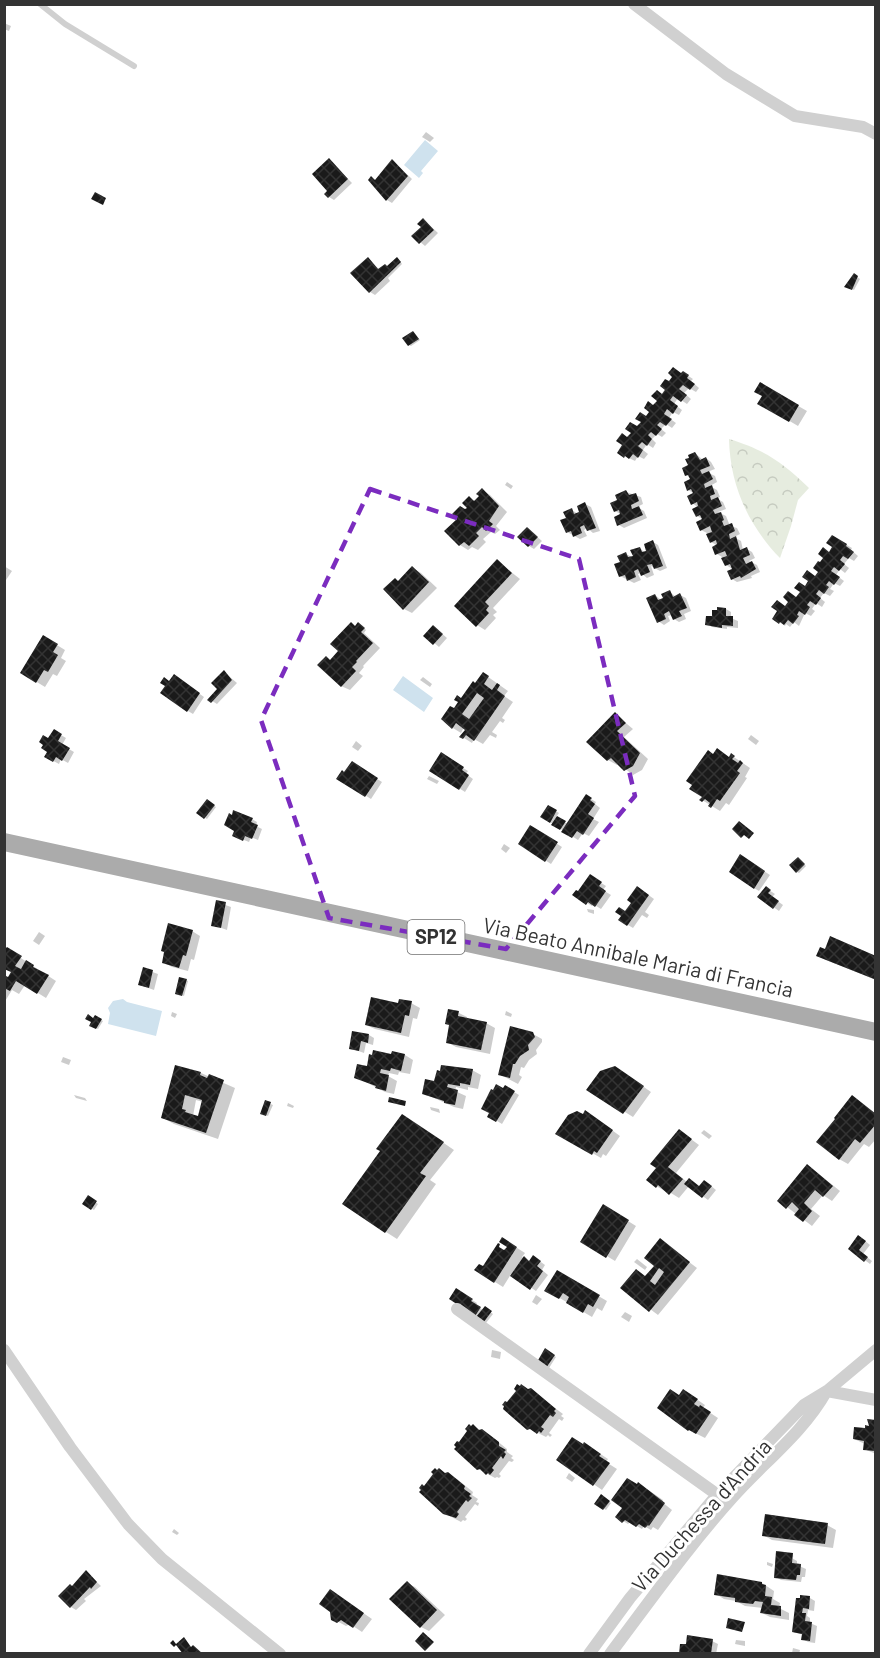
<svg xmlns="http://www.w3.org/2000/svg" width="880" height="1658" font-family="Barlow,sans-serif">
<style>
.park{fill:url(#park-crowns)}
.water{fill:#cfe2ee}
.shadow{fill:#0003;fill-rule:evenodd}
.building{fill:url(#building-cross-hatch);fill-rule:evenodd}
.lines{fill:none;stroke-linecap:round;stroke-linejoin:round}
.service{stroke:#d0d0d0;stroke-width:6}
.minor{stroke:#d0d0d0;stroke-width:12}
.primary{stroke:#ababab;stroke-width:18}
.marked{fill:none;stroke:#7b2cbf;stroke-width:4.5;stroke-dasharray:12 8;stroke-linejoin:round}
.labels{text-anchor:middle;stroke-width:6;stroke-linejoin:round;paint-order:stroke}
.shield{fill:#fff;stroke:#707070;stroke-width:1.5}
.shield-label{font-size:20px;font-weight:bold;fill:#333}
.street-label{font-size:21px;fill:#333;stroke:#fff}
</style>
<defs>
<pattern id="park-crowns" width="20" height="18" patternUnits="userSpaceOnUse" patternTransform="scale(1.5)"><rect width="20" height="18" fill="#e6ecdf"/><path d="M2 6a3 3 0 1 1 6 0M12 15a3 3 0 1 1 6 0" fill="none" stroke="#c6cbc0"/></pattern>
<pattern id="building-cross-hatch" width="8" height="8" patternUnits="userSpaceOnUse" patternTransform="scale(1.5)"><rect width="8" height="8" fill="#1a1a1a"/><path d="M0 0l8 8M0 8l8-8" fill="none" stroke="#333"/></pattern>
</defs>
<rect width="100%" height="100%" fill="#fff"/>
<path class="park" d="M729,439c36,11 53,23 80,49l-11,12 -7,26 -11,32c-32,-33 -50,-73 -51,-119z"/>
<path class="water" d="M425,140l13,11 -17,20 2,2 -4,5 -15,-13z
M403,676l30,22 -9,14 -31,-22z
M123,999l4,3 35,9 -6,25 -48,-12 2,-11 -2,-5 5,-7z"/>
<path class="shadow" d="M4,23l7,3 -2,5 -5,-2z
M426,132l8,6 -4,4 -8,-5z
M329,160l23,23 -18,17 -5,-3z
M393,161l19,18 -20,24 -5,-3 -16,-22 5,3z
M424,220l14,13 -13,13 -12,-10 10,-9z
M368,259l12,11 19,-10 3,4 -14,14 2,3 -15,14 -5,-3z
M854,275l6,4 -6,11 -7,-4z
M413,332l7,8 -9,6 -2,-1z
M684,373l9,6 -2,2 8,7 -3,4 -7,-4 -5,5 7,6 -4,5 -9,-6 -4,6 8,6 -3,5 -6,-3 -4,6 7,5 -4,5 -6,-4 -5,5 5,4 -4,4 -5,-3 -5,5 4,4 -3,5 -6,-4 -4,6 5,4 -4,5 -6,-3 -3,5 -10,-5 3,-17 19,-22 22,-34z
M760,384l47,27 -9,15 -39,-23 5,-8z
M695,453l8,7 3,-2 5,4 4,7 -8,3 8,4 2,6 -7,4 7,4 3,7 -4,1 7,4 3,7 -8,3 8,4 4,10 7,2 3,6 -6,3 7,4 2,9 4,-1 5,3 3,6 -6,3 8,4 3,7 -9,4 1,2 -15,4 -5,-3 2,-9 -8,-5 -4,-8 -5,-3 1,-8 -7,-4 -4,-9 -6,-3 3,-10 -7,-4 2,-8 -7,-5 3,-9 -7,-4 4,-10 -5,-5z
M507,482l6,4 -2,3 -6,-4z
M482,490l8,5 17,17 -11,14 4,4 -5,4 -4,-2 -8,7 3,3 -8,8 -6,-3 -4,3 -8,-5 6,-34 3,-3v-10l6,3 6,-5z
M626,492l15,5 2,7 -6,3 7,4 3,7 -23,10 -5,-3 3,-10 -7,-4 4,-10z
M585,504l6,3 9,24 -7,2 -6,-5 -3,2 3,6 -7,3 -13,-7 1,-14 4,-8 6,4z
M528,529l14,12 -8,8 -5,-3z
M833,537l19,11 -1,2 7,6 -4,5 -5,-3 -5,6 5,4 -4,5 -5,-4 -4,6 8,6 -4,5 -6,-3 -4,6 4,2 -4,5 -6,-3 -4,5 5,4 -3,5 -6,-4 -4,6 3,2 -4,5 -6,-3 -6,13 -5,-4 -4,5 -4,-3 -1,2 -11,-8 23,-20 23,-27 1,-7 13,-17z
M653,542l5,3 9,23 -7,3 -9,-5 3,9 -7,3 -6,-5 -3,1 3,6 -7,3 -14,-7 2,-13 4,-9 6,3 8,-9 5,5z
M497,561l23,18 -27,29 4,4 -4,3 3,3 -11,12 -8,-5z
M4,566l8,5 -8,12z
M413,568l8,5 16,15 -25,25 -8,-4 -5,-26z
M670,592l6,5 4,-2 6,3 5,13 -7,3 2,5 -7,3 -5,-3 -2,-4 -4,1 2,5 -6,4 -6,-4 -3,-26 6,5z
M726,609l5,3v6l7,3v7l-11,-1v2l-15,-2 -5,-3z
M361,625l5,5 -2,3 16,15 -17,18 1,1 -5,6 4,3 -13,14 -9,-4 -10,-25 25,-34z
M433,626l14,12 -8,9 -14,-12z
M44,637l21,13 -4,8 5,3 -9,15 -4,-2 -8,13 -23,-14z
M224,672l13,11 -20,21 -8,-5 10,-10z
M484,674l24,17 -4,5 9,6 -11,16 3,2 -2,3 -3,-2 -8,11 5,3 -1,3 -6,-3 -7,9 -9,-5 -2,4 -8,-5 3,-9 -3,-2 -3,6 -13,-8 6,-15z
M423,677l9,7 -2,3 -10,-7z
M179,679l25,18 -11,17 -5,-3 -18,-29z
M615,714l18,15 -9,8 24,22 -6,11 -9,5 -15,-12 -1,2 -9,-5z
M54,731l12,7 -4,7 12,7 -6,11 -7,-4 -2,5 -13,-7 3,-5v-12z
M751,735l8,6 -3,4 -8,-6z
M356,741l6,5 -4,5 -6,-4z
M441,754l27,17 -2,3 7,5 -8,13 -34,-22z
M731,755l19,13 -5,9 2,1 -18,27 -3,-2 -6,8 -18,-11z
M352,763l30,19 -11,17 -33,-21 7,-4z
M429,776l10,5 -2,3 -10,-5z
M586,796l10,6 -1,2 5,4 -7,11 6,3 -10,14 -6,-3 -5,7 -36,-23 7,-10 10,6 -3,4 12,7z
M207,801l9,6 -9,12 -9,-6z
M252,819l5,3 -1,4 6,3 -4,11 -7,-3 -2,5 -10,-4z
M531,827l31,20 -11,17 -31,-20z
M504,844l6,4 -4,5 -5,-4z
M746,859l24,16 -11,16 -5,-3z
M800,860l6,6 -7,7 -2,-1z
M595,879l11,7 -3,4 8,5 -10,14 -8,-5 -1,2 -5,-3z
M766,888l9,6 -3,3 11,8 -4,6 -20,-14z
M643,891l11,8 -9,13 4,3 -2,3 -5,-3 -9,13 -5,-3 -5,-9z
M217,902l14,5 -4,23 -14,-5z
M587,909l7,1v4l-6,-2z
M192,931l8,5 -6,24 -3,-1 -3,12 -16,-4 -9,-5z
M39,932l6,4 -6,9 -6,-4z
M7,949l49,32 -10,17 -21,-13 -6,9 -7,-4 -8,13v-26l5,2 4,-7z
M818,956l58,1v23l-50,-20z
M144,969l14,5 -4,16 -14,-5z
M186,980l2,1 -4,15 -5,-2z
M411,1003l9,5 -3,11 -4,-1 -4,19 -34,-8 -9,-4z
M506,1011l6,3 -1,3 -6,-2z
M172,1012l5,2 -2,4 -4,-2z
M459,1013l8,4v2l19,4 9,5 -5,26 -34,-7 -9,-5z
M96,1017l7,4 -5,8 -7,-4z
M533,1034l9,5v3l-6,8 1,4 -8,6 -5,8 -3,-1 -2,8 3,2 -4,7 -19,-10z
M369,1035l5,3 -1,7 -7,-2 -2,10 -14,-5z
M393,1053l12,2 8,5 -3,14 -11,-2 -1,3 -9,-2 -1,3 9,5 -3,13 -9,-2 -29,-15 12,-9 24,-12z
M63,1057l8,3 -2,5 -8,-3z
M472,1070l9,5 -3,14 -10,-2v3l-12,-3 -1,4 11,5 -3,13 -9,-2 -31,-14 12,-10z
M201,1073l34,15 -17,51 -44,-15 -11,-6zM196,1100l7,2 -4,15 -6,-1z
M624,1073l27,19 -18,25 -45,-28z
M506,1087l13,8 -17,29 -13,-8z
M74,1095l11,3 2,3 -11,-3z
M266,1102l7,3 -5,11 -6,-3z
M288,1103l6,3 -1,2 -6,-2z
M430,1107l9,2 1,4 -9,-3z
M876,1114v25l-7,8 -5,-3 -16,20 -9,-5 -2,-40z
M594,1117l26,19 -14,20 -3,-2 -2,4 -44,-25z
M413,1122l41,28 -24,30 6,4 -39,55 -11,-7 -4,-81z
M704,1130l8,6 -3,3 -8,-6z
M680,1131l19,14 -23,28 11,9 13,5 10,-2 6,5 -8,10 -19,-14 -10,12 -13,-8 -1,1 -9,-5 2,-18z
M815,1171l25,20 -8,10 -9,-6 -12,14 9,7 -8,10 -25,-19z
M89,1197l9,7 -4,6 -10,-6z
M604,1206l32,20 -21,35 -33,-20z
M660,1240l37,28 -39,47 -36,-27 14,-17 10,6 10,-12z
M864,1240l6,5 -7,9 9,7 -2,3 -20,-15z
M511,1244l14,9 -3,4 8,5 4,-5 11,8 -3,5 6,5 -12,16 -25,-17 -8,13 -8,-5 -12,-14 22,-16z
M637,1259l10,8 -2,3 -11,-8z
M557,1272l50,29 -5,10 -5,-3 -5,9 -46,-27z
M456,1290l21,13 -1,2 7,5 2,-2 8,6 -7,9 -35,-24z
M536,1295l6,4 -5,6 -5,-3z
M625,1312l7,4 -3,6 -8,-5z
M492,1350l9,2 -1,7 -9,-2z
M546,1350l10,7 -7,11 -10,-7z
M531,1390l32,24 -2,2 3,2 -2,3 -3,-2 -10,14 3,2 -2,2 -2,-2 -2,2 -18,-9 -20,-24z
M680,1396h12l13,9 -2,3 15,10 -13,20 -16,-8z
M876,1421v33l-12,-5 1,-5 -11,-5 17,-11z
M473,1426l18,10 16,13v3l6,4 -2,2 3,2 -2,2 -3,-1 -10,13 2,2 -2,2 -2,-1 -2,1 -17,-9 -19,-25z
M584,1446l9,3 15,10 -2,3 11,7 -15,21 -44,-31z
M569,1473l6,5 -3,4 -6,-4z
M447,1474l10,5 16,13 -1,3 6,4 -2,3 3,1 -1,3 -3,-2 -10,13 2,2 -2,2 -2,-1 -2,2 -17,-9 -19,-26z
M638,1486l9,3 16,11 -1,2 10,8 -14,20 -5,-3 -2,3 -7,-4 -2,3 -12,-7 -2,2 -5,-3z
M601,1496l10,7 -5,7 -10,-7z
M827,1525l9,5 -3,18 -61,-8 -9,-5z
M174,1529l5,4 -2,2 -5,-3z
M779,1553l15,3 -4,1 7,4v4l9,4 -1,8h-3l-1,5 -20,-2 -5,-3 1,-21z
M767,1562l6,2 -1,3 -5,-2z
M86,1572l15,14 -17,13 2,2 -10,9 -5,-3z
M407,1583l8,4 30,28 -16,16 -8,-4z
M762,1583l12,8 -1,8 7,4 -1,5 10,5v7l-19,-3 -8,-4 1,-5 -18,-2 -9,-5 -12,-2 -8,-5z
M331,1591l41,28 -10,13 -12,-8 -4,2 -13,-7z
M810,1598l5,3 -1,10 -6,-1 -1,6 3,2v5l7,3 -2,17 -7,-1 -5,-3 1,-4 -11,-3 4,-33z
M736,1640l9,1v5l-10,-2z
M712,1641l6,3 -2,10h-36z
M793,1648l7,2 -1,4 -7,-1z"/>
<path class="building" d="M329,158l19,21 -20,19 -4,-4 3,-3 -15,-17z
M392,159l16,17 -22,25 -18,-21 3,-4 4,4z
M95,192l11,6 -3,7 -12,-6z
M423,218l11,12 -15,14 -8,-8 10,-9 -4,-3z
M368,257l10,12 7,-5 2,2 10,-9 4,5 -32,31 -19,-20z
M854,273l4,3 -6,14 -8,-3z
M413,331l6,8 -11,7 -6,-8z
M673,367l8,6 2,-2 6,4 -2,3 8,6 -5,6 -7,-5 -4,4 8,6 -6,7 -8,-6 -3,4 8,6 -5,8 -6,-5 -3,5 8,5 -6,7 -6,-4 -3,3 5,4 -6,7 -5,-4 -3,3 4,4 -5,7 -5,-4 -4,4 5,4 -5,8 -5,-4 -4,5 -4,-3 -1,2 -7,-5 5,-8 -6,-4 6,-8 5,4 4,-4 -6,-4 5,-7 7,4 4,-4 -6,-3 5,-7 6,4 3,-4 -5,-4 4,-7 5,4 4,-4 -6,-5 6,-6 5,4 3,-4 -5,-4 5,-7 4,2 3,-4 -4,-4z
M760,382l39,23 -10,17 -32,-18 5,-8 -8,-4z
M695,452l5,8 6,-3 4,9 -10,4 2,4 7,-3 4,8 -9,5 1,4 7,-3 3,9 -5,2 1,4 7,-3 4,9 -9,4 2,4 6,-2 3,8 -2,1 2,5 8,-3 3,8 -6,3 1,5 6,-3 4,14 7,-3 3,8 -7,3 3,6 6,-3 4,8 -15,9 -1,-2 -9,4 -4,-9 5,-2 -2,-5 -5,2 -4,-8 6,-2 -2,-5 -10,4 -3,-8 5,-3 -1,-4 -6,3 -4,-9 6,-2 -2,-6 -10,5 -4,-9 6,-3 -2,-4 -4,2 -4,-8 6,-3 -1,-4 -6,3 -4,-9 6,-3 -2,-4 -4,2 -3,-9 6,-3 -2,-4 -3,1 -3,-8 6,-3 -3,-6 4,-1 -1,-3z
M482,488l17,18 -10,15 4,3 -7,7 -4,-4 -6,6 3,3 -10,10 -5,-4 -5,4 -15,-15 13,-12 -5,-5 8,-8 5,3 2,-1 -5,-5 7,-7 5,5 5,-5 -3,-2z
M626,490l3,5 7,-2 3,8 -8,4 1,4 7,-3 4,9 -26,11 -3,-9 6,-3 -1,-4 -5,2 -4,-9 7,-3 -2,-5z
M585,502l11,26 -9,3 -3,-6 -4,2 2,6 -9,4 -2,-6 -5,2 -6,-13 6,-2 -3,-6 9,-4 2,6 5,-2 -2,-6z
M527,527l11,10 -10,10 -11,-10z
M832,535l15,9 -1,2 8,6 -6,7 -5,-3 -3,4 5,4 -6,7 -5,-4 -3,4 9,6 -6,8 -5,-4 -3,4 3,2 -5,7 -5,-4 -3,4 5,4 -5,7 -6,-4 -3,4 3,2 -5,8 -6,-4 -2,4 2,1 -6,8 -5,-4 -4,5 -4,-3 -1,2 -7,-5 5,-8 -6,-4 6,-7 8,6 3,-4 -5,-5 5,-6 8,6 4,-5 -6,-4 5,-6 6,4 3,-5 -6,-4 5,-7 8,6 3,-4 -5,-4 5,-7 2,1 3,-4 -5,-4 5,-7 6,5 3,-5 -6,-4z
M653,540l10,26 -9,3 -2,-5 -5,1 3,7 -9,4 -3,-7 -4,2 2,6 -9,4 -2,-6 -6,2 -5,-13 6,-2 -3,-6 9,-4 2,5 5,-1 -3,-6 10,-3 2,5 4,-1 -2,-7z
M497,559l15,14 -27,29 4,4 -3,4 3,3 -13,14 -22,-21z
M412,566l17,16 -26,28 -20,-21 12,-11 3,3z
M670,590l3,7 7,-4 7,15 -8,3 3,5 -9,4 -4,-9 -5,3 2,5 -9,4 -11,-25 9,-4 3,6 5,-2 -2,-4z
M717,607l9,1v8h7v10l-11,-1v3l-17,-3 1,-9h6v-6h5z
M351,622l4,4 3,-4 7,6 -4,4 12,11 -17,18 1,1 -5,5 4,4 -15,16 -24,-22 9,-9 4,4 8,-9 -8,-7z
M433,625l10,9 -10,11 -10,-9z
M43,635l15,9 -5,8 5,3 -10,17 -4,-2 -8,13 -16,-10z
M224,670l8,10 -21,23 -4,-3 10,-11 -6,-6z
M483,672l6,4 -5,8 8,6 5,-7 3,2 -3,5 8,6 -31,45 -8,-6 -3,4 -4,-2 6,-7 -9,-7 -4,6 -11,-10 9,-13 4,2 4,-6 -4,-2 3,-5 4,3 12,-17 2,2zM477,693l7,5 -15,21 -7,-5z
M174,674l26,19 -13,19 -27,-19 5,-7 -5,-3 4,-6 5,4z
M615,712l11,11 -9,8 23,22 -7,13 -9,5 -13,-13 -4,3 -21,-19z
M54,729l8,5 -4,7 12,7 -8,13 -6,-4 -3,5 -9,-5 3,-5 -6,-4 2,-3 -4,-3 4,-7 5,3z
M717,748l12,9 2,-4 4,3 -3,3 6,4 2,-3 3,3 -6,8 3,2 -20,28 -3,-2 -6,9 -3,-2 2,-3 -5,-4 -3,3 -3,-2 3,-3 -13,-8 3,-4 -6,-4 22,-31 5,4z
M441,752l23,15 -2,3 7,5 -10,15 -30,-19z
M352,761l26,17 -13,19 -29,-18 6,-9 2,2z
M586,794l6,4 -2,2 5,4 -7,10 6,4 -11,17 -6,-4 -5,7 -11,-6z
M207,799l8,6 -11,14 -8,-6z
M548,805l9,5 -7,13 -10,-6z
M233,810l20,8 -2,4 7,3 -6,14 -7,-3 -2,5 -11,-5 2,-5 -10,-6 5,-12 3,2z
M557,816l9,5 -6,9 -9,-5z
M739,821l15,12 -5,6 -5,-4 -3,3 -9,-9z
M530,825l28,17 -13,20 -27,-18z
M740,854l25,17 -11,18 -25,-17z
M798,857l7,7 -9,9 -7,-8z
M590,874l12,8 -3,4 7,5 -11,16 -7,-5 -2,3 -14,-10 4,-5 2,1z
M637,886l12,9 -22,31 -9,-6 3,-4 -6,-4 4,-5 6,4 6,-8 -4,-3z
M766,886l5,4 -3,3 11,8 -6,8 -16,-12z
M216,900l10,2 -5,26 -10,-2z
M168,923l25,7 -7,26 -3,-1 -4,13 -17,-5 2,-11 -3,-1z
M830,936l46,20v19l-2,4 -58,-23 4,-9 5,2z
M7,947l15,9 -7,10 6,3 5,-9 8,5 -1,2 16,8 -12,19 -21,-13 -6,10 -6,-3v-13l4,2 3,-5 -7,-3v-19z
M143,967l10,3 -4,18 -11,-3z
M179,977l8,2 -5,17 -7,-2z
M371,997l27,6 1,-4 13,2 -3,15 -4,-1 -4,18 -36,-8z
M448,1009l11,2 -1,5 29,6 -6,28 -35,-7 3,-18 -4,-1z
M88,1014l5,4 2,-3 7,4 -6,10 -7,-3 2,-4 -6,-3z
M510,1026l23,6 2,5 -7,8 1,5 -9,6 -5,8h-2l-3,14 -12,-3z
M352,1031l17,3 -1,9 -7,-2 -2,10 -10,-2z
M373,1050l18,4 1,-3 13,3 -4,17 -10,-3 -1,3 -9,-2 -1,4 9,2 -3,16 -11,-3 1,-2 -22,-8 3,-14 10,2 2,-12 3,1z
M175,1065l26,7 -1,3 7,3 2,-4 15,6 -18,53 -45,-15zM185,1095l17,5 -4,16 -13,-4 1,-2 -4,-1z
M441,1065l32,4 -3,16 -10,-2v3l-12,-2 -1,3 11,3 -3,15 -11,-2v-2l-22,-7 3,-15 9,2 3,-11 3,1z
M615,1066l29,20 -21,28 -37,-24 14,-19z
M496,1084l7,4 2,-3 10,6 -19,31 -9,-5 2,-4 -8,-4 10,-20 2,1z
M852,1095l24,19v10l-16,19 -5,-4 -16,21 -23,-18 19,-23 -1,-1z
M389,1097l17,4 -1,5 -17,-4z
M265,1100l6,2 -5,14 -6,-2z
M585,1110l28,20 -16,23 -3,-2 -2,4 -37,-21 13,-19 9,-4 6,3z
M402,1114l42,28 -24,31 6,3 -41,57 -43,-29 38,-53 -4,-2z
M679,1129l13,10 -24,28 15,12 -14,16 -11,-10 -2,3 -10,-8 10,-12 -6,-4z
M807,1164l26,22 -10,11 -8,-7 -11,13 8,8 -9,11 -9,-7 5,-6 -7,-7 -6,7 -9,-8z
M689,1178l10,8 5,-6 8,6 -10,12 -18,-14z
M88,1195l9,6 -6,9 -9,-6z
M603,1204l26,16 -23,38 -26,-16z
M858,1235l8,6 -7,9 9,7 -4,5 -16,-13z
M502,1237l15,10 -23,36 -20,-13 5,-6 4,2 15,-23 2,1 -1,3 5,3 3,-3 -8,-5z
M660,1238l30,24 -41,50 -29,-24 16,-19 9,7 9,-10 -10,-8zM659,1268l5,4 -9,13 -5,-4z
M533,1255l8,6 -4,5 6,5 -13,19 -20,-14 14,-20 5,5z
M557,1270l43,25 -7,12 -5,-3 -5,9 -17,-10 3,-6 -6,-4 -4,6 -15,-8z
M456,1288l17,11 -2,2 10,6 -6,9 -26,-17z
M485,1306l7,5 -9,12 -7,-6z
M545,1348l10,7 -9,13 -9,-6z
M517,1384l3,2 1,-2 7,5 3,-1 25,21 -2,2 2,2 -3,4 -3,-2 -9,12 3,2 -3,4 -2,-2 -2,3 -7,-5 -3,1 -24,-21 1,-3 -2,-1 3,-4 2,1 9,-11 -2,-2z
M670,1389l9,6 4,-6 15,10 -4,5 5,3 1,-2 11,7 -15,22 -7,-4 -1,1 -31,-23z
M867,1419l9,1v31l-13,-1 1,-9 -11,-2 1,-12 11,1v-3l4,1z
M469,1424l2,2 2,-2 6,6 3,-1 17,13v4l7,4 -2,2 2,2 -3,5 -2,-3 -9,12 2,2 -4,5 -2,-2 -2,2 -6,-6 -3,1 -23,-21 2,-2 -2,-2 3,-4 2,1 8,-11 -2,-2z
M572,1437l11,7 1,-2 17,12 -2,2 11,7 -17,23 -37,-26z
M435,1468l2,2 2,-2 6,5 3,-1 17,14 -1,3 7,5 -2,2 3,2 -4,4 -2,-2 -9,12 2,2 -3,4 -13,-4 -24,-22 2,-2 -2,-2 3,-4 2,2 9,-12 -2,-2z
M627,1478l10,6 1,-2 27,21 -16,23 -1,-1 -3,3 -6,-4 -3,3 -11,-7 -3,3 -7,-6 7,-9 -11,-8z
M601,1494l9,7 -7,9 -9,-6z
M765,1514l63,9 -3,21 -63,-8z
M776,1551l17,2 -1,10 9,1 -1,11h-3l-1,5 -22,-2z
M86,1570l11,12 -6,7 -1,-2 -20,21 -12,-12 12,-12 2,2z
M717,1574l45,8v2l4,1 -1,11 7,1 -1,8 10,1v10l-21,-3 3,-11 -8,-1 -2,3 -18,-2v-4l-21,-3z
M407,1581l30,29 -17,18 -31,-29z
M330,1589l34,24 -11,15 -12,-8 -4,3 -6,-3 -1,-8 -11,-8z
M800,1595l10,1 -1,13 -6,-1 -1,5h4l-1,8 7,1 -2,19 -9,-1 1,-6 -10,-2 4,-34h4z
M728,1618l17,4 -3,10 -16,-4z
M423,1632l11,10 -9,9 -10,-10z
M687,1635l26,4 -2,15h-32l1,-10h6z
M184,1637l7,10 2,-2 10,9h-20l-7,-9 -2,2 -4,-4 3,-3 3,4z"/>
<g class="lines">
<path class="service" d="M40,4l25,20 69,42"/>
<path class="minor" d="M634,4l92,70 69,42 68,11 13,7
M457,1309l265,189
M4,1350l66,97 58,77 34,35 118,95
M827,1391l49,9
M589,1654l41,-56 86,-102 88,-91 23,-14 49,-41
M610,1654c40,-53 78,-107 122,-156 31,-35 71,-65 94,-106"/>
<path class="primary" d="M4,842l872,190"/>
</g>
<path class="marked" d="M370,489l209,70 56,237 -129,153 -177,-31 -68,-198z"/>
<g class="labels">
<rect class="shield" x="407.5" y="920" width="57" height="34" rx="4.5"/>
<g class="shield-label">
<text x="436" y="944">SP12</text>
</g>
<g class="street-label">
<text transform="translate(638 958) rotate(12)" y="7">Via Beato Annibale Maria di Francia</text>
<text transform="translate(702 1516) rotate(-48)" y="7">Via Duchessa d'Andria</text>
</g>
</g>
<rect width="880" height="1658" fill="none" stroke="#333333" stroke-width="12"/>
</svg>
